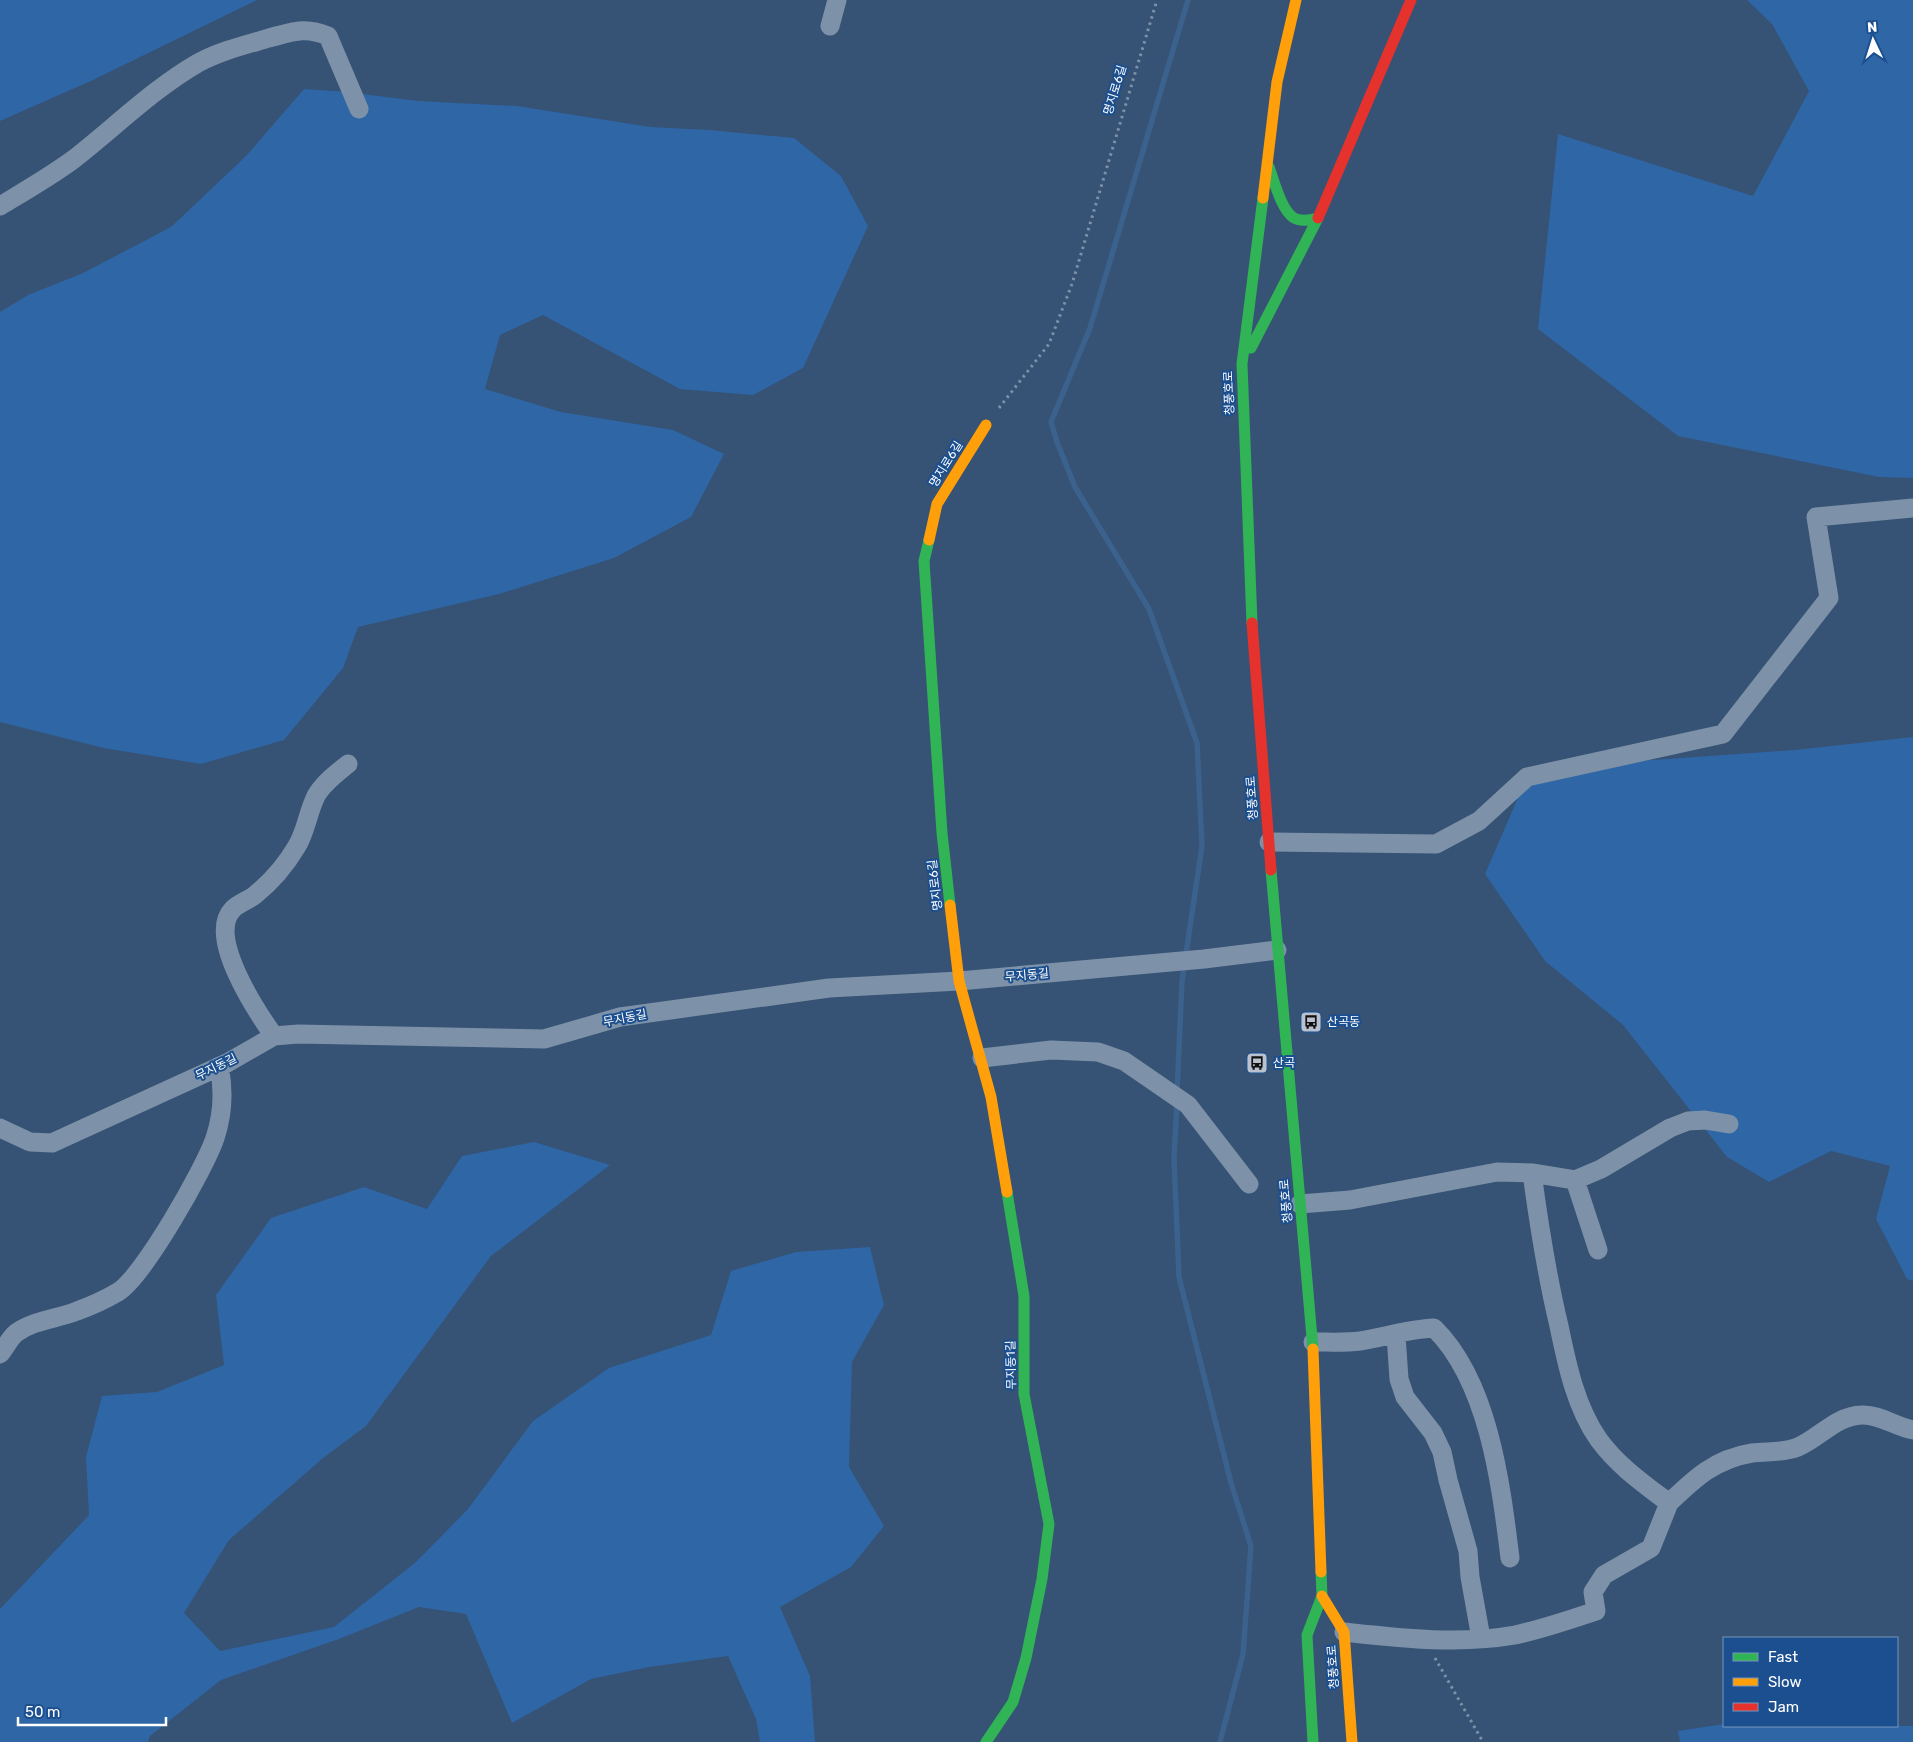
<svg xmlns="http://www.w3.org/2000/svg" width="1913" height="1742" font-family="Rubik,'Noto Sans KR',sans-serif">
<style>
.green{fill:#2f66a5}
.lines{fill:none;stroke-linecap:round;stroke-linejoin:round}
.stream{stroke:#3b618d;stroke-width:5.5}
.path{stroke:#7d92a8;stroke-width:3;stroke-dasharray:2.5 4;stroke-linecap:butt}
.street{stroke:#7d92a8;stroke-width:19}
.fast{stroke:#30b455;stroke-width:11}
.slow{stroke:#ff9f0a;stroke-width:11}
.jam{stroke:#e5322d;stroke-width:11}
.labels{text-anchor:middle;stroke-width:4;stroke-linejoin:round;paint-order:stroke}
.street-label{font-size:12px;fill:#fff;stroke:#1b4f8f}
.poi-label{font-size:12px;fill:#fff;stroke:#1b4f8f;text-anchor:start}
</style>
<rect width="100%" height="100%" fill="#365274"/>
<path class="green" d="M0,0h257l-164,80 -93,41z
M1747,0h166v478l-34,-1 -201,-41 -140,-107 20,-195 195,62 56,-105 -37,-67z
M304,89l43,3 71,9 99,5 133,21 59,3 85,8 47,38 27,50 -65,142 -50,27 -73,-6 -137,-74 -43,20 -15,54 76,23 112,18 51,24 -33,63 -77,41 -115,36 -141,33 -15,41 -59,72 -83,24 -97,-16 -104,-26v-410l28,-17 55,-22 88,-46 75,-71z
M1913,737v544l-6,-2 -31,-60 14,-53 -59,-15 -62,31 -42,-25 -104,-132 -78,-64 -60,-87 42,-97 97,-15 171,-12z
M534,1142l76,23 -119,91 -125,170 -44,33 -93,81 -45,73 36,38 114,-24 82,-65 52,-53 65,-88 76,-53 102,-33 20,-64 65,-19 74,-5 14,58 -32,57 -3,105 35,59 -33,41 -71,40 30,69 5,66h-55l-4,-23 -28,-63 -79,11 -58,12 -79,44 -46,-109 -47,-7 -80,32 -118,41 -71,56 -2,6h-148v-133l89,-94 -3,-58 16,-61 55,-4 67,-27 -8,-70 55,-77 93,-31 63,22 35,-53z
M1724,1724v2h189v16h-233l-2,-11z"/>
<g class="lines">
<path class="stream" d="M1177,1093l5,-112 20,-135 -5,-103 -48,-134 -74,-122 -18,-45 -6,-20 39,-94 98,-328
M1177,1102l-3,56 5,119 52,206 20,63 -8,108 -23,88"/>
<path class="path" d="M999,408l50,-64 23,-60 85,-284
M1435,1658l48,84"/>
<path class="street" d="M830,26l7,-26
M0,206c25,-15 51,-30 74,-47 41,-32 79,-70 124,-96 22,-12 47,-18 71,-25 23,-6 36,-12 59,-2l31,73
M1269,842l167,2 43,-23 48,-44 196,-43 106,-136 -13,-81 97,-9
M274,1036c-17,-24 -68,-100 -41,-127 6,-6 16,-9 22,-14 16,-13 32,-32 42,-49 9,-15 11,-34 19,-50 7,-13 21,-23 32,-32
M982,1058l69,-8 47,2 26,9 64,44 61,79
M0,1128l30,14 22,1 175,-80 47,-27 24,-2 246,5 76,-22 209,-29 130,-7 245,-22 73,-9
M1575,1180l26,-11 69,-41 18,-7 17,-1 24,4
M1300,1204l50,-4 147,-28 35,1 43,7 23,70
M1396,1335l3,44 6,18 28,36 9,19 6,28 20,71 2,26 11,61
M1313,1342c15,0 32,1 47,-1 25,-4 49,-12 74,-13 55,54 67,157 76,230
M0,1354c5,-6 10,-16 16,-21 18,-13 41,-14 61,-22 14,-5 29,-12 41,-19 25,-15 87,-124 97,-154 8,-24 9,-48 4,-72
M1669,1503c26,-25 46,-44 83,-50 15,-2 32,0 46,-6 23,-10 37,-31 64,-32 17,-1 34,12 51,15
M1344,1632c56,6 115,13 171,3 28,-6 54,-15 81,-24l-3,-19 11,-17 47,-27 18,-45c-25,-19 -51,-37 -70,-63 -23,-32 -32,-75 -40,-114 -12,-50 -20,-101 -27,-153"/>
<path class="fast" d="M1251,348l67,-130c-8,2 -17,4 -24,0 -13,-8 -20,-38 -25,-51
M929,540l-5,21 18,272 8,72
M1252,623l-10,-259 21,-166
M1271,870l42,479
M986,1742l27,-40 13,-44 16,-79 7,-55 -25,-130v-98l-17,-104
M1313,1742l-6,-107 15,-39 -1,-24"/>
<path class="slow" d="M1263,198l14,-116 19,-82
M929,540l8,-36 49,-79
M950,905l9,76 32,116 16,95
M1313,1349l8,223
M1322,1596l22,36 8,110"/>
<path class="jam" d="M1318,218l93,-218
M1252,623l19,247"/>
</g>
<defs>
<g id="bus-square" transform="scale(1.125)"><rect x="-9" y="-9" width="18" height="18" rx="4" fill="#b9c2ce" stroke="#1b4f8f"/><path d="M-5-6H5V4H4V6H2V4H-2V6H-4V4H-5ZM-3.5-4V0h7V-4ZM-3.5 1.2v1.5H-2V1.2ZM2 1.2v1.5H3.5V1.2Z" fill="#111"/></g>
</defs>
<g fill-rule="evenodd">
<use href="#bus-square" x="1311" y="1022"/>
<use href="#bus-square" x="1257" y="1063"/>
</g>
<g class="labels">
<g class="street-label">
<text transform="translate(1115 90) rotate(-73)" y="4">명지로6길</text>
<text transform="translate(1229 393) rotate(-92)" y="4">청풍호로</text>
<text transform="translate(946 464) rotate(-58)" y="4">명지로6길</text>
<text transform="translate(1252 798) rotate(-94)" y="4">청풍호로</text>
<text transform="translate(935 885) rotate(-97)" y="4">명지로6길</text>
<text transform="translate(1027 975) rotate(-5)" y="4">무지동길</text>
<text transform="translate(625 1018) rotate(-11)" y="4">무지동길</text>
<text transform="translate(216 1067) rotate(-26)" y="4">무지동길</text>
<text transform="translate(1286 1201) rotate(-95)" y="4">청풍호로</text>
<text transform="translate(1011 1365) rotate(-91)" y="4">무지동1길</text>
<text transform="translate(1333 1667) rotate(-94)" y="4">청풍호로</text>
</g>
<g class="poi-label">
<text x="1327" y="1026">산곡동</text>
<text x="1273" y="1067">산곡</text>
</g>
</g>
<rect x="1723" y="1637" width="175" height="90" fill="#1b4f8f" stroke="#7695bc"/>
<rect x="1733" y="1653" width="25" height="8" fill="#30b455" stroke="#7695bc"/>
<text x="1768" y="1662" font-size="15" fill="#ffffff">Fast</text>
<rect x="1733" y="1678" width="25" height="8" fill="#ff9f0a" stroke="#7695bc"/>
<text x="1768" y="1687" font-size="15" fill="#ffffff">Slow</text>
<rect x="1733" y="1703" width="25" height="8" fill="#e5322d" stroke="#7695bc"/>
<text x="1768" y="1712" font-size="15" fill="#ffffff">Jam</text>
<g transform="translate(1873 40) rotate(356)" stroke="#1b4f8f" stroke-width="4" paint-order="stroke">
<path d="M0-4L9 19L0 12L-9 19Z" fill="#ffffff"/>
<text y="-8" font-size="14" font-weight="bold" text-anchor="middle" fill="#ffffff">N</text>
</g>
<path d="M18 1717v8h148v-8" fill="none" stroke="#ffffff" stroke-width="2.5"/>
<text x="25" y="1717" font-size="15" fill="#ffffff" stroke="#1b4f8f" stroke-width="4" paint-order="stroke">50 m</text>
</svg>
